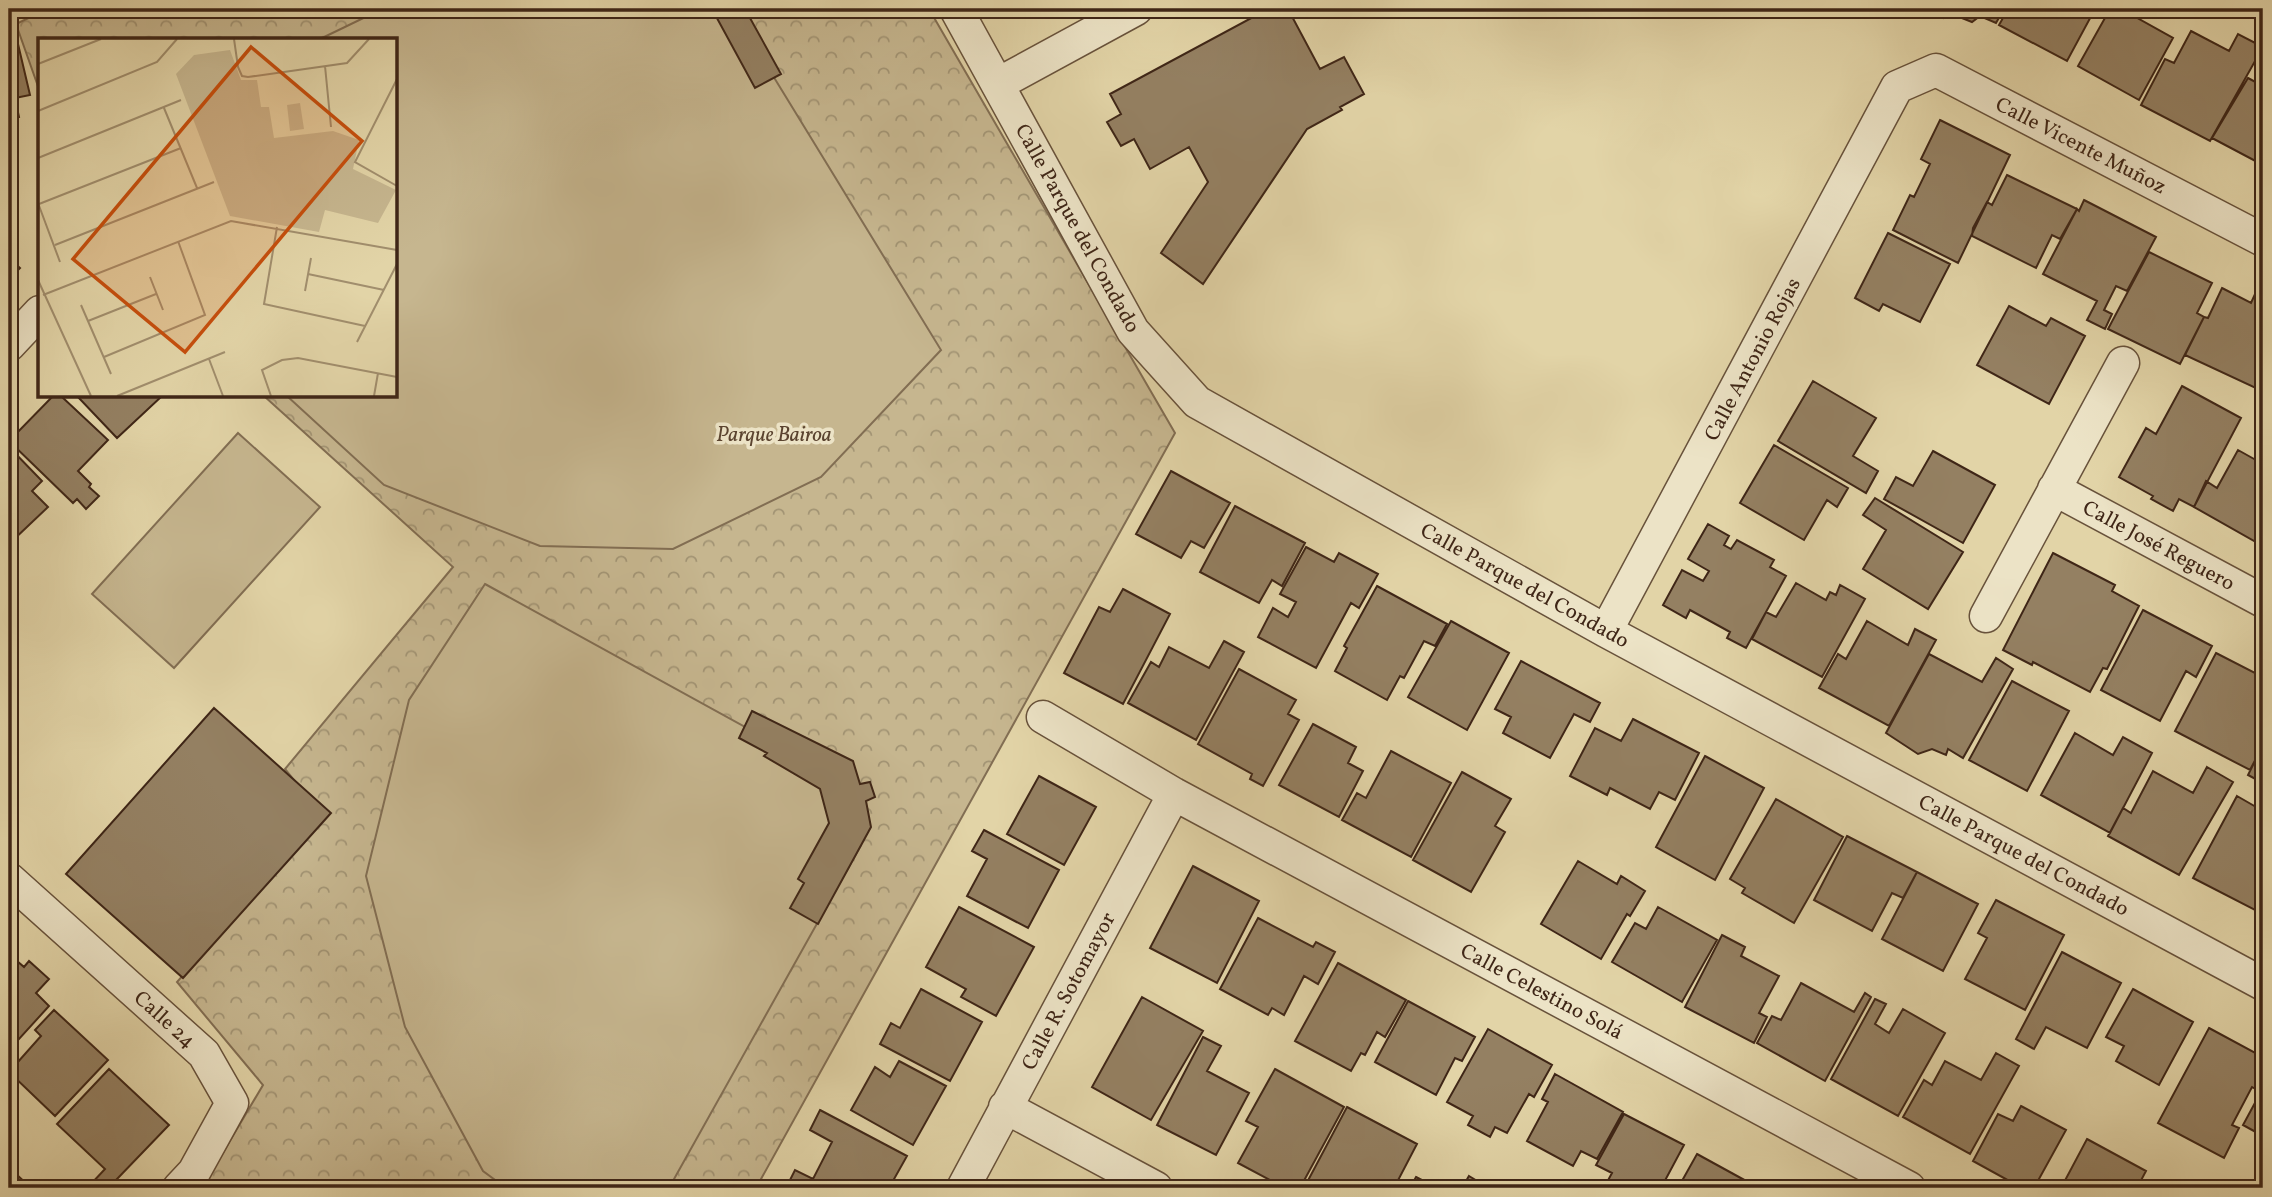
<svg xmlns="http://www.w3.org/2000/svg" width="2272" height="1197" font-family="Vollkorn,serif">
<style>
.park{fill:url(#park-crowns);stroke:#826e53;stroke-width:2}
.pitch{fill:#c6b68f;stroke:#826e53;stroke-width:2}
.building{fill:#948062;stroke:#3f2617;stroke-width:2}
.lines{fill:none;stroke-linecap:round;stroke-linejoin:round}
.minor-casing{stroke:#68523b;stroke-width:35}
.minor{stroke:#ece3c6;stroke-width:32}
.labels{text-anchor:middle;stroke-width:7;stroke-linejoin:round;paint-order:stroke}
.street-label{font-size:21px;fill:#3f2617;stroke:#ece3c6}
.park-label{font-size:21px;font-style:italic;fill:#5a432f;stroke:#ece3c6}
.inset-road{fill:none;stroke:#a18e6d;stroke-width:2}
.view{fill:#c64f0e;fill-opacity:0.15;stroke:#c64f0e;stroke-width:3.5}
.inset-edge{fill:none;stroke:#3f2617;stroke-width:3.5}
</style>
<defs>
<pattern id="park-crowns" width="20" height="18" patternUnits="userSpaceOnUse" patternTransform="scale(1.75)"><rect width="20" height="18" fill="#c6b68f"/><path d="M2 6a3 3 0 1 1 6 0M12 15a3 3 0 1 1 6 0" fill="none" stroke="#a29474"/></pattern>
</defs>
<rect width="100%" height="100%" fill="#e2d4a7"/>
<filter id="stains"><feTurbulence type="fractalNoise" baseFrequency=".00286" numOctaves="4"/><feColorMatrix values="0 0 0 0 .2 0 0 0 0 .09 0 0 0 0 .02 0 0 0 .5 -.17"/></filter>
<radialGradient id="worn" r=".72"><stop offset=".6" stop-color="#630" stop-opacity="0"/><stop offset="1" stop-color="#630" stop-opacity=".3"/></radialGradient>
<path class="park" d="M47,9h882l246,424 -419,755h-554l61,-103 -86,-103 146,-166 -38,-47 168,-202 -189,-171h132v-356h-356v52l-24,-68z"/>
<path class="pitch" d="M382,9h350l209,341 -120,127 -148,72 -133,-3 -156,-61 -97,-89h109v-356h-78z
M238,433l82,74 -146,161 -82,-74z
M485,584l340,187 36,74 -192,343h-163l-23,-17 -78,-144 -39,-151 43,-176z"/>
<path class="building" d="M712,9h33l36,65 -26,14z
M1268,9h20l32,60 24,-12 20,37 -24,13 2,3 -35,19 -104,155 -42,-31 47,-71 -19,-35 -39,22 -16,-30 -13,7 -14,-24 14,-8 -11,-20z
M1931,9h73l-8,14 -16,-7 -8,6 -25,-10 -4,6 -13,-7z
M2008,9h87l-28,52 -68,-36z
M2110,9h11l52,29 -34,62 -61,-34z
M2191,31l38,20 9,-17 25,13 -53,94 -69,-36 24,-46 9,4z
M18,44l12,51 -15,3 4,19 -10,3v-74z
M2248,78l15,8v79l-51,-27z
M1940,120l70,35 -52,108 -65,-33 17,-35 4,2 16,-33 -9,-5z
M2007,175l70,34 -17,30 -8,-4 -16,33 -64,-32 1,-8 14,-26 5,3z
M2084,200l72,37 -29,54 -11,-5 -12,24 8,4 -7,15 -18,-9 10,-19 -54,-27 34,-65 2,2z
M1888,233l62,31 -30,58 -37,-18 -4,7 -24,-13z
M2149,252l63,31 -15,30 7,4 -24,47 -72,-35z
M9,258l11,10 -11,11z
M2222,288l29,15 5,-11 7,4v88l-3,6 -75,-35 19,-38 4,1z
M2009,306l37,20 5,-8 34,18 -36,68 -72,-39z
M1813,381l63,37 -23,38 25,15 -12,22 -88,-52z
M2182,386l59,32 -47,89 -15,-8 -6,12 -22,-12 2,-3 -34,-19 27,-49 10,6z
M53,396h8l47,44 -30,31 13,13 -2,3 10,9 -13,13 -9,-10 -4,4 -64,-62z
M77,396h85l-45,42z
M1774,445l74,43 -11,19 -10,-7 -23,40 -64,-37z
M9,447l33,34 -10,10 16,16 -38,36 -1,-2z
M2238,450l25,14v82l-69,-39 12,-26 11,7z
M1933,451l62,34 -32,58 -79,-44 12,-22 17,9z
M1171,471l59,32 -26,45 -13,-7 -10,17 -45,-24z
M1875,498l88,54 -35,57 -65,-40 23,-39 -23,-15z
M1235,506l70,37 -23,43 -10,-6 -13,23 -59,-31z
M1708,524l21,12 -5,9 7,4 6,-9 37,20 -4,7 16,9 -40,72 -19,-10 3,-6 -40,-22 -4,8 -23,-13 19,-35 21,11 6,-10 -21,-12z
M1306,547l28,15 5,-9 39,21 -19,34 -8,-5 -35,65 -58,-31 15,-29 15,9 8,-15 -16,-8z
M2053,553l62,32 -3,6 27,15 -32,63 -4,-1 -13,24 -57,-30 -1,3 -29,-15z
M1796,583l30,17 4,-8 6,3 4,-10 25,14 -43,78 -70,-38 14,-27 10,5z
M1377,586l70,38 -12,22 -11,-5 -20,37 -4,-2 -13,24 -52,-29 12,-23 -3,-2z
M1123,589l47,25 -47,90 -59,-31 35,-66 11,5z
M2143,610l69,36 -16,31 -10,-6 -26,50 -59,-31z
M1451,621l58,32 -42,77 -59,-33z
M1867,621l41,24 7,-16 21,11 -47,86 -70,-38 19,-34 8,5z
M1224,641l20,11 -48,88 -68,-37 23,-41 8,5 10,-20 40,21z
M2216,653l47,24v68l-13,25 -75,-39z
M1929,654l53,28 14,-24 17,11 -50,89 -15,-9 -2,6 -14,-6 -14,5 -32,-21z
M1521,661l79,42 -10,19 -16,-8 -24,44 -47,-25 8,-16 -16,-8z
M1239,669l57,31 -8,14 11,6 -36,66 -13,-7 2,-5 -54,-30z
M2012,681l57,30 -42,80 -58,-31z
M214,708l117,105 -148,165 -117,-104z
M752,711l101,50 7,23 10,-2 5,15 -9,4 5,26 -53,97 -28,-16 14,-25 -6,-4 31,-56 -9,-34 -56,-33 3,-3 -28,-15z
M1633,719l66,34 -24,47 -16,-8 -9,17 -40,-21 -3,7 -37,-19 25,-48 26,13z
M1313,724l43,23 -8,16 15,8 -24,46 -60,-32z
M2075,733l38,22 10,-18 29,16 -42,80 -69,-38z
M2263,745v38l-15,-8z
M1391,751l60,32 -40,74 -69,-37 15,-27 9,5z
M1705,756l59,32 -49,92 -59,-33z
M2207,767l26,15 -54,93 -71,-39 15,-28 8,5 22,-42 40,22z
M1462,772l49,27 -16,27 10,6 -34,60 -58,-32z
M1039,776l57,31 -32,58 -57,-31z
M2237,796l26,15v83l-8,16 -62,-32z
M1776,799l67,38 -49,86 -52,-30 3,-5 -15,-9z
M984,830l75,40 -31,58 -61,-32 20,-37 -15,-8z
M1847,836l70,36 -14,26 -11,-5 -20,38 -58,-31z
M1578,861l39,23 4,-8 24,15 -15,25 -3,-2 -26,45 -60,-35z
M1193,866l66,35 -42,82 -67,-35z
M1917,872l61,32 -35,67 -61,-32z
M1996,900l68,35 -39,75 -60,-31 22,-41 -9,-5z
M959,907l75,40 -38,69 -35,-19 5,-8 -40,-22z
M1658,907l59,33 -35,62 -70,-40 23,-39 11,6z
M1258,918l55,29 3,-5 19,10 -17,32 -14,-8 -20,39 -12,-7 -4,7 -48,-26z
M1722,935l23,12 -4,9 38,20 -20,37 8,4 -13,26 -69,-36z
M2062,952l59,31 -34,65 -41,-21 -12,22 -18,-10z
M9,954l15,13 5,-6 20,18 -13,14 13,13 -40,44z
M1338,963l68,37 -21,37 -8,-5 -12,23 -4,-2 -10,18 -56,-30z
M1801,983l53,29 11,-19 6,4 -46,84 -68,-38 15,-27 9,4z
M921,989l61,33 -32,59 -70,-37 11,-21 9,5z
M2133,989l60,33 -34,63 -43,-24 8,-15 -18,-9z
M1142,997l61,34 -52,89 -59,-33z
M1875,999l11,5 -11,20 14,9 14,-24 42,24 -47,83 -67,-37z
M1408,1001l67,36 -13,24 -7,-3 -19,37 -61,-33z
M54,1010l54,50 -53,56 -46,-44 32,-36 -6,-6z
M2209,1028l54,29v31l-2,4 -9,-5 -20,38 7,3 -15,30 -66,-35z
M1488,1029l64,36 -18,32 -5,-3 -22,39 -12,-6 -5,10 -22,-12 5,-9 -26,-14z
M1203,1037l18,9 -14,25 42,22 -33,62 -59,-30z
M1996,1053l23,13 -49,88 -67,-37 21,-37 8,5 13,-24 36,19z
M899,1061l47,25 -33,59 -62,-35 24,-43 15,10z
M109,1069l60,56 -52,54 10,9h-34l-3,-3 15,-16 -48,-45z
M1275,1069l69,38 -44,81h-15l-47,-25 20,-36 -12,-6z
M1555,1074l68,38 -26,47 -16,-8 -8,15 -46,-25 21,-39 -6,-3z
M2263,1088v48l-20,-11z
M2021,1106l45,24 -32,58h-12l-49,-27 25,-47 15,7z
M1347,1107l70,37 -23,44h-90z
M820,1110l87,46 -18,32h-82l-17,-8 5,-10 18,9 19,-37 -22,-12z
M1624,1114l60,31 -23,43h-53l-3,-2 7,-13 -16,-8z
M2087,1139l59,32 -9,17h-76z
M1697,1154l62,34h-81z
M15,1173l16,15h-22v-8z
M1469,1176l18,11 -1,1h-24z
M1416,1177l21,11h-27z"/>
<g class="lines">
<g class="minor-casing">
<path id="minor" d="M956,9l177,322 64,71 409,229 657,353
M998,84l138,-75
M9,345l31,-33
M2054,489l209,112
M1986,616l137,-253
M1606,631l291,-544 39,-17 327,170
M1043,717l131,77 735,394
M9,879l195,175 28,49 -38,69 -15,16
M1005,1107l151,81
M963,1188l211,-394"/>
</g>
<use href="#minor" class="minor"/>
</g>
<g class="labels">
<g class="street-label">
<text transform="translate(2081 145) rotate(27)" y="7">Calle Vicente Muñoz</text>
<text transform="translate(1078 228) rotate(61)" y="7">Calle Parque del Condado</text>
<text transform="translate(1752 359) rotate(-62)" y="7">Calle Antonio Rojas</text>
<text transform="translate(2159 545) rotate(28)" y="7">Calle José Reguero</text>
<text transform="translate(1525 585) rotate(29)" y="7">Calle Parque del Condado</text>
<text transform="translate(2024 855) rotate(28)" y="7">Calle Parque del Condado</text>
<text transform="translate(1068 991) rotate(-62)" y="7">Calle R. Sotomayor</text>
<text transform="translate(1542 991) rotate(28)" y="7">Calle Celestino Solá</text>
<text transform="translate(165 1019) rotate(42)" y="7">Calle 24</text>
</g>
<g class="park-label">
<text x="774" y="441">Parque Bairoa</text>
</g>
</g>
<g transform="translate(38 38)">
<rect width="359" height="359" fill="#e2d4a7"/>
<path d="M192,12l11,30h16l4,27h8l5,31 59,-7 26,9 -6,29 43,21 -18,33 -53,-13 -6,22 -89,-16 -54,-142 18,-19z" fill="#c6b68f"/>
<path d="M178,56l36,12 18,34 -44,17 -10,-2 -21,-56zM262,65l4,26 -14,2 -3,-26zM292,95l5,28 -10,43 -9,6 -60,-9 -2,-21 5,-20 10,-12 18,-9z" fill="#c6b68f"/>
<path class="inset-road" d="M196,1l4,28 4,9 6,1 99,-14 22,-24M0,26l63,-25M287,28l6,61M359,41l-42,83 42,24M126,70l33,80M0,73l119,-49 20,-23M0,120l143,-58M0,165l22,59M1,166l142,-56M239,189l-13,77 101,22M17,207l159,-63M270,236l76,16M112,239l13,33M0,242l53,116M267,253l6,-33M5,257l188,-74 166,29M43,267l30,69M50,283l68,-27M319,304l40,-78M66,319l101,-42 -27,-74M171,321l14,37M79,358l108,-44M233,358l-9,-26 20,-10 16,-2 99,19M336,358l4,-23"/>
<path class="view" d="M213,9l111,94 -177,211 -112,-93z"/>
<rect width="359" height="359" class="inset-edge"/>
</g>
<rect width="2272" height="1197" fill="none" stroke="#e2d4a7" stroke-width="35"/>
<rect x="10" y="10" width="2251" height="1176" fill="none" stroke="#3f2617" stroke-width="3.5"/>
<rect x="18" y="18" width="2237" height="1162" fill="none" stroke="#3f2617" stroke-width="2"/>
<rect width="100%" height="100%" filter="url(#stains)"/>
<rect width="100%" height="100%" fill="url(#worn)"/>
</svg>
